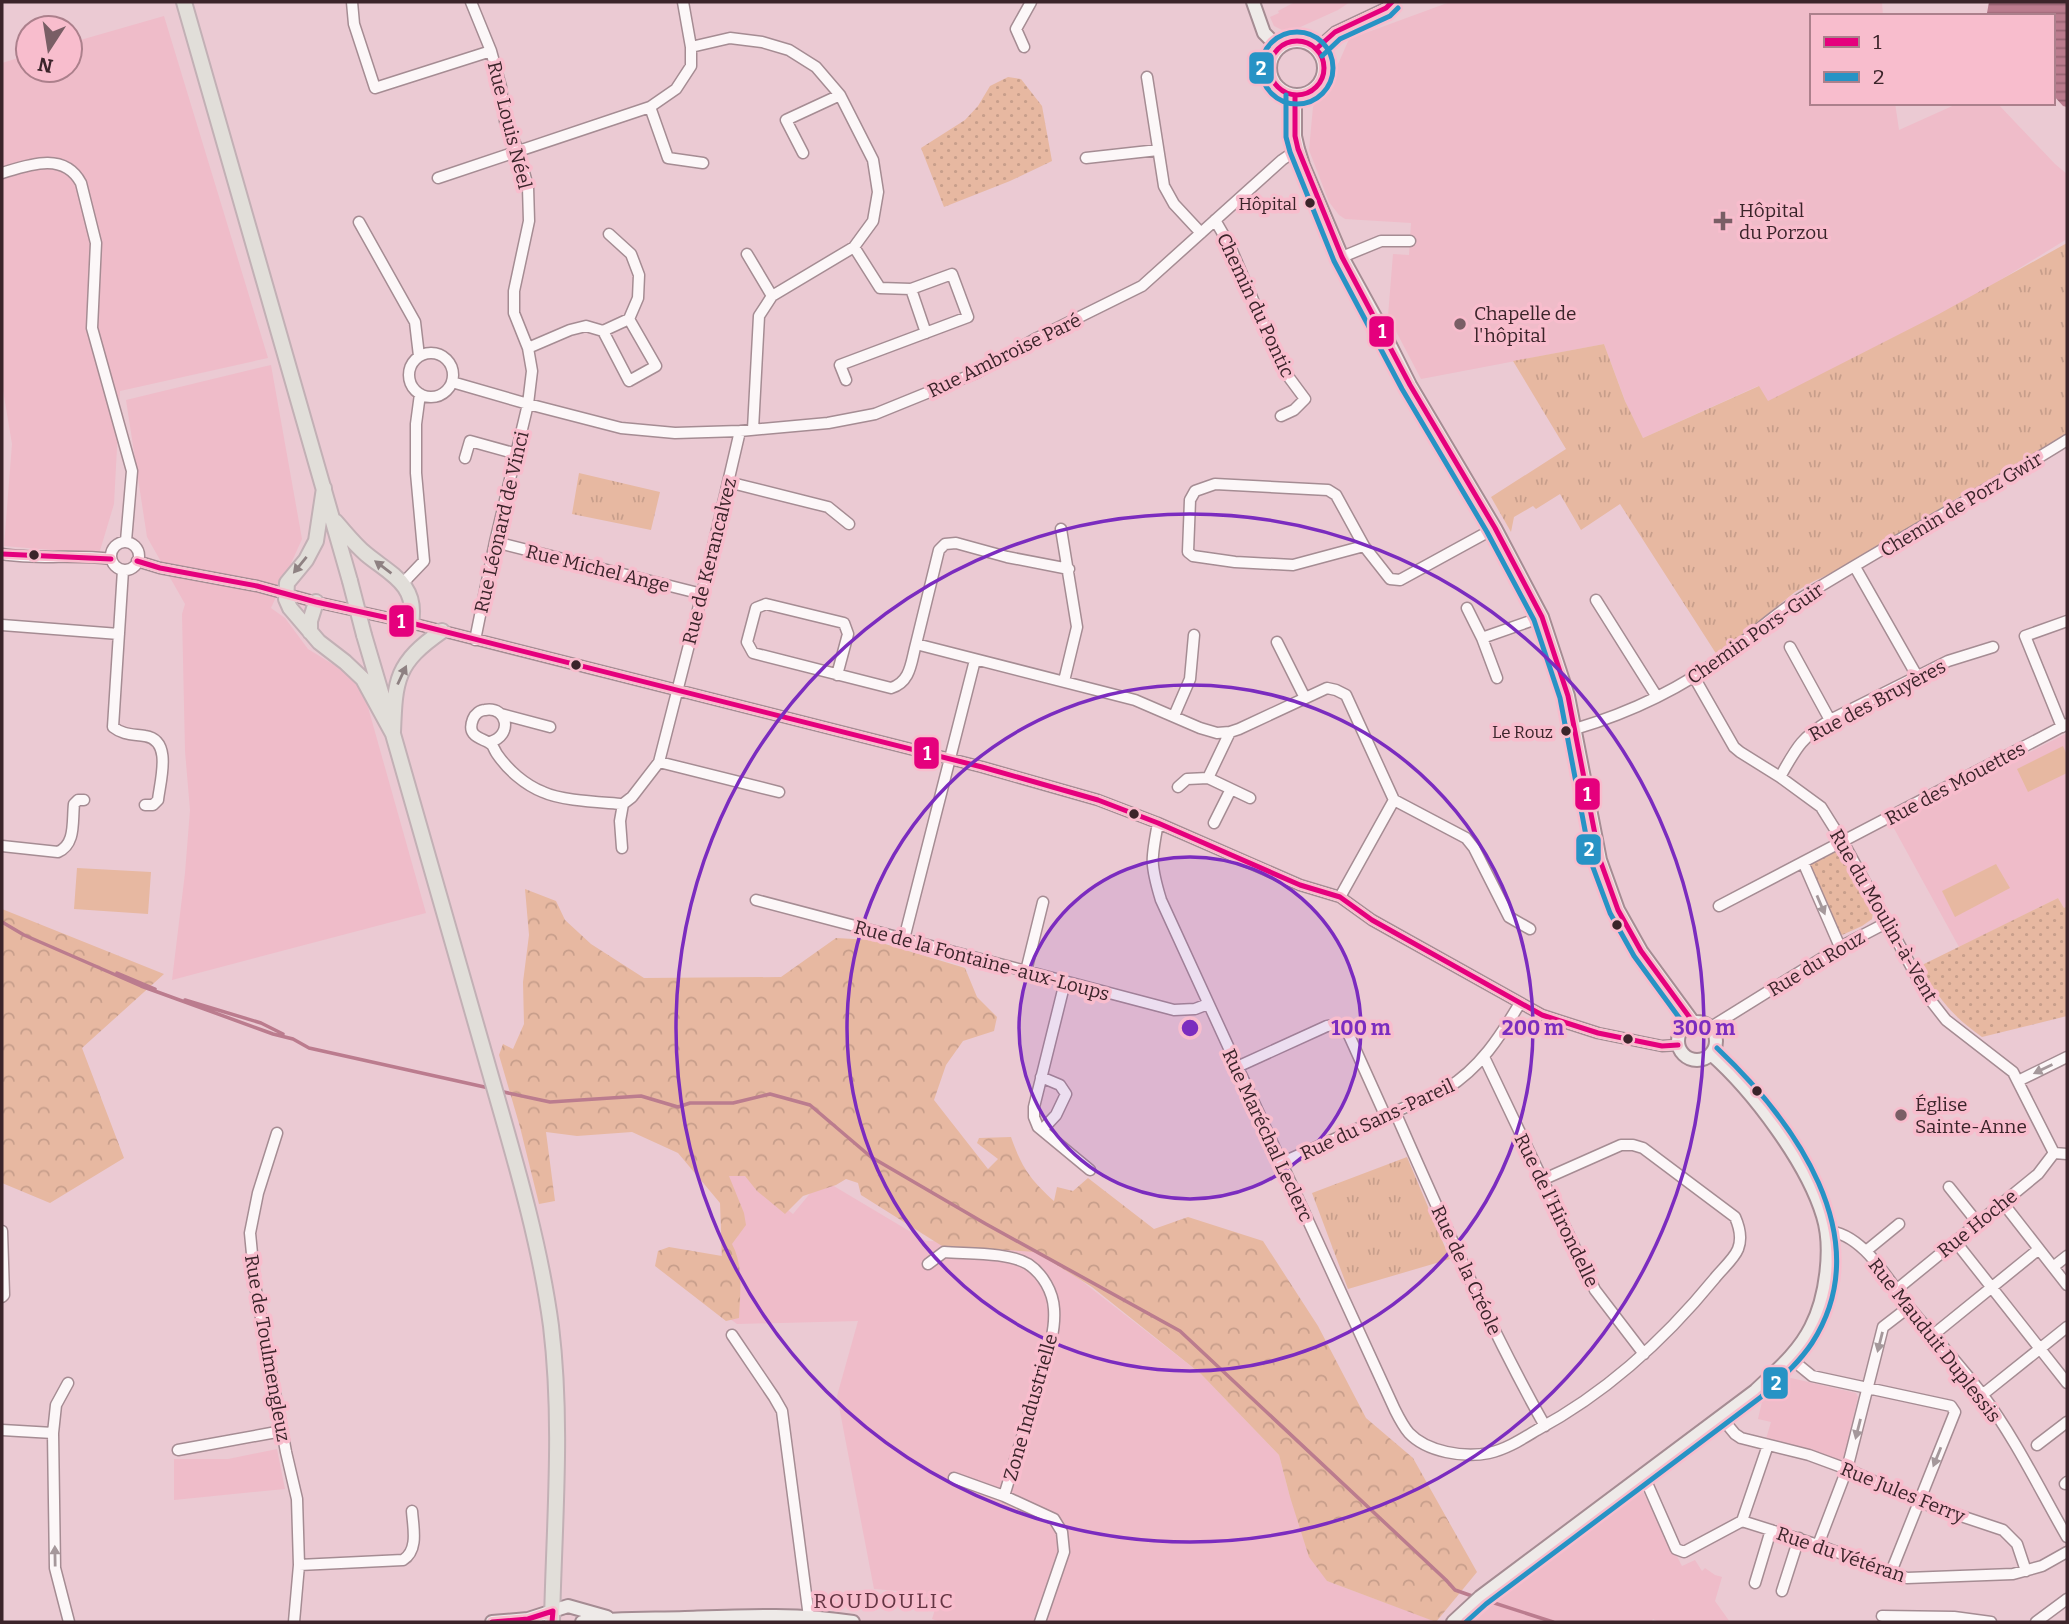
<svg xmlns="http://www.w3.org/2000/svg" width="2069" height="1624" font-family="Bitter,serif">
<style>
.built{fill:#efbcc9}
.grass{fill:url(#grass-dots)}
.forest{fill:url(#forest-crowns)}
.park{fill:url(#park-tufts)}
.garden{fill:#e7b8a1}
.water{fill:url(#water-rules)}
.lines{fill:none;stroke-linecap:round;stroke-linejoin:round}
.stream{stroke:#bb7c8e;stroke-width:3.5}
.street-casing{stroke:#a58c93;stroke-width:13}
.secondary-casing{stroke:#a58c93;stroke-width:16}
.primary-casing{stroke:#c2b0b5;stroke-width:18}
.street{stroke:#fcf7f8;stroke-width:10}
.secondary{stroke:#eeeae8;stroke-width:12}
.primary{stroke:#e1ded9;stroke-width:14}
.primary-bridge-casing{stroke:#c2b0b5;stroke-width:18;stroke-linecap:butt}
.primary-bridge{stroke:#e1ded9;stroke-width:14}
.bus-1-casing{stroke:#f8bdcd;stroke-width:10}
.bus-2-casing{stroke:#f8bdcd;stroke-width:10}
.bus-1{stroke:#e5007d;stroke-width:5}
.bus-2{stroke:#2793c5;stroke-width:5}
.oneway{fill:#8e8182}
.oneway2{fill:#a5989b}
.ring{fill:none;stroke:#7b2cbf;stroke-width:3.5}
.bus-dot{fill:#3b242a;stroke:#f8bdcd;stroke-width:2.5}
.poi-dot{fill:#795e65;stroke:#f8bdcd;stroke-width:2.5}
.labels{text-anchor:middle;stroke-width:7;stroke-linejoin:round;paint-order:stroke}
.bus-label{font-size:17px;fill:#3b242a;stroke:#f8bdcd;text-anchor:end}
.street-label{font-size:19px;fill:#3b242a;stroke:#f8bdcd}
.poi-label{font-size:19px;fill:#3b242a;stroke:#f8bdcd;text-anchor:start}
.neighbourhood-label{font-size:21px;letter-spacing:2px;fill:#643543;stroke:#f8bdcd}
.centre{fill:#7b2cbf;stroke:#f8bdcd;stroke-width:3.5}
.ring-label{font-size:21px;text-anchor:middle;font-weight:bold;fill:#7b2cbf;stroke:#f8bdcd;stroke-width:7;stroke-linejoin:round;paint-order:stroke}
.line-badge{stroke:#f8bdcd;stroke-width:2.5}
.badge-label{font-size:19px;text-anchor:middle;font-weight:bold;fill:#fff}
</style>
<defs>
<pattern id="grass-dots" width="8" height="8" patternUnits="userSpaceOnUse" patternTransform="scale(1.75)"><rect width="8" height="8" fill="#e7b8a1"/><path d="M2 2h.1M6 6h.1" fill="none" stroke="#c79e8b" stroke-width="1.8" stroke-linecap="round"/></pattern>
<pattern id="forest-crowns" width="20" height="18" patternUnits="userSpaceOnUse" patternTransform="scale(1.75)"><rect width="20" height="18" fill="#e7b8a1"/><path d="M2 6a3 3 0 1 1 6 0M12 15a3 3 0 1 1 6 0" fill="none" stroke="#c79e8b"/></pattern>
<pattern id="park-tufts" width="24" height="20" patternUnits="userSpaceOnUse" patternTransform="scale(1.75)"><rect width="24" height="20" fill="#e7b8a1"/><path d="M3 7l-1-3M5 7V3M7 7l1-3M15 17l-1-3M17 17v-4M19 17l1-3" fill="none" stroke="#c79e8b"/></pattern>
<pattern id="water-rules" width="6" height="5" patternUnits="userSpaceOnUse" patternTransform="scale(1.75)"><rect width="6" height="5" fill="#bb7c8e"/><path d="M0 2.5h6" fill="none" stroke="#996574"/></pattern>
</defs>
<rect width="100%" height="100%" fill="#ebcad3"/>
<path class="built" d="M1295,2h66h-11l-12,8 -42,19 -14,1 -8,-4 -4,-9 9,-4 -1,-2z
M1450,2h432l1,14h-71v87h83l4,27 60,-27h38l58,61 12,10v65l-78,48 -80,45 -141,70 -10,-16 -115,52 -16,-32 -23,-62 -183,35 -33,-63 5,-62 16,1 2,-32 -66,-4 -6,-4 -10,-13 -20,-52 4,-43 26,-45 10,-23z
M164,16l104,342 -148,33 -6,113 -15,50 -95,-8 8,-102 -10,-60v-321l26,-8v15h42v-27z
M271,365l31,174 -31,69 14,10 23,31 39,24 7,6 10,14 62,220 -254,67 13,-107 5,-63 -5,-59 -3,-137 3,-10 -38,-67 -21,-137z
M2067,733v173l-3,2 -6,-10 -99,49 -68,-124z
M722,1158l71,56 29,-35 104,62 107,2 168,131 78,81 11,42 37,84 110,41h-496l-9,-3 4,-13 -18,-7 -8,-7 -36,-3 -37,-193 21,-75 -121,3 -20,-15 8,-117z
M1791,1378l65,15 2,4 -14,61 -5,3 -29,-11 -44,-11 5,-17 -13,-3 4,-17z
M277,1449l8,40 -111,11v-41h54z
M1643,1492l39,74 13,-6 7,11 3,-3 10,7 7,2 -7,24 15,21h-71l-6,-3 -2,3h-177l57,-53z"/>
<path class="grass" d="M1008,77l13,2 21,27 10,55 -42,20 -66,26 -23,-59 44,-28 13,-14 12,-20z
M1838,850l3,3 32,60 -1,6 -10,7 -20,9 -6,-7 -26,-61 2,-5z
M2058,898l6,10 3,-2v110l-85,21c-31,-22 -43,-38 -62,-71z"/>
<path class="forest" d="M525,889l31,12 9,19 26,24 53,34 137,-1 55,-39 36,2 93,28 12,29 20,20 -3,14 -31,10 -17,24 -12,35 54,69 10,-10 -21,-16 2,-5 32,-1c11,31 19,42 43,64l3,-14 16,4 15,-13 66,51 34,-12 75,24 55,85 48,92 47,40 64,114 -41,50 -109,-41 -18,-24 -19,-60 -11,-42 -78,-81 -109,-87 -56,-35 -94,-6 -81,-51 -3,-12 -12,-4 -10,6 -33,11 -18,18 -28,-23 -12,-15h-16l15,37 2,12 -14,19c12,22 8,50 7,74l-13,3 -71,-55 3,-15 11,-4 53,9 -2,-53 -42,-50 -46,-21 -55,4 -31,-4 9,69 -16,3 -19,-77 -21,-72 4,-11 10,5 11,-25 -1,-42 6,-47z
M2,909l162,65 -82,74 42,110 -74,45 -48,-20z"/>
<path class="park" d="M2067,243v191l-16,9 -9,10 -75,39 -124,76 -29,13 -19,11 -78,63 -97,-151 -39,26 -21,-36 -24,15 -3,-3 -19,11 -3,15 -20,-35 75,-48 -53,-88 91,-17 21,57 18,37 116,-52 9,15 171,-87z
M579,473l81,19 -9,38 -79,-16z
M1407,1157l43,102 -102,30 -36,-96z"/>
<path class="garden" d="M2063,746l4,9v18l-39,19 -11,-23z
M1996,864l14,24 -55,29 -13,-26z
M77,868l74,4 -3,42 -74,-5z"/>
<path class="water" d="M1989,2h78v105l-4,-1 -10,-11v-79h-60l-6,-3z"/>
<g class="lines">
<path class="stream" d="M2,922l22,13 117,51 132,48 20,5 16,9 180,40
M117,973l38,16
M185,1000l76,23 22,11
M499,1091l51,11 91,-6 37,11 12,-4h43l37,-9 40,11 61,52 115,67 194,107 266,249 9,10 20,7
M1482,1599l71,23"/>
<g class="street-casing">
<path id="street" d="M352,2l2,22 21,64 116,-37
M471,2l20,49 10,36 4,34 13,29 10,37 1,34 -15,70v22l14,35 4,23 -4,33 -33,138 -20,98
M691,47l39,-9 32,4 27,8 27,17 24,28 33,65 5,32 -5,29 -19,26 -82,49 -13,20 -6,113
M1024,47l-8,-18 15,-27
M1316,49l19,-17 51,-24 6,-6
M1147,77l17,109 10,18 27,29
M650,107l18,51 35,5
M803,153l-17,-33 54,-25
M1086,158l72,-8
M2,173c26,-8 62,-22 79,10l15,60 -4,85 40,143 -6,70
M438,178l212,-71 26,-18 15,-23v-19l-8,-45
M1215,220l15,26 52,122 23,31 -11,11 -13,6
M359,222l56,100 4,34
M747,254l25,42
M1342,257l39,-16h29
M911,289l15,44
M603,331l26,50 27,-15 -27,-47
M528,348l42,-18 16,-4 17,5 26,-12 9,-21 1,-23 -8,-21 -22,-20
M409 375a22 22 0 1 1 44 0a22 22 0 1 1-44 0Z
M846,380l-6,-15 128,-48 -16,-43 -41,15 -31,-1 -26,-41
M452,382l76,22 93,24 54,5 65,-2 88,-8 47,-9 101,-41 61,-35 105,-52 140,-126 16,-11
M465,458l5,-17 47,13
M728,482l100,25 21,17
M1061,529l16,98 -13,54
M111 556a14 14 0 1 1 28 0a14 14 0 1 1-28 0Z
M495,542l207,52
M1364,546l-71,19 -58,-3 -42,-6 -5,-4 2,-52 5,-9 20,-7 113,6 8,5 28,51 26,33 10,1 95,-52
M2,554c36,6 73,0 109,5
M137,561l23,7 97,18 59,16 95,21 571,144 116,33 60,23 142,62 40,12 32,23 170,95 56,18 64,13 16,-1
M1855,567l62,109
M123,570l-10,157c10,8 20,7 32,9 28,4 15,45 13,64l-5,5h-8
M403,583l21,-22 -8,-88v-49l4,-30
M1596,600l61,97
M1467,608l15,30
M2,625l117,9
M1277,642l28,56
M916,644l23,-94 6,-6 11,-1 51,14 62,12
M1790,647l40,73
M837,675l11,-41 -4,-11 -78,-19 -10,4 -9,34 6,11 138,35c20,-6 20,-26 25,-44l219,56 65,28 17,5 13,-1 9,-3 88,-41 9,2 10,5 48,105
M1694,677l40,70 6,5 40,25 41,30 22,35 85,155 18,23 67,52 41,81
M1497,678l-15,-40 60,-21
M501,714l49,13
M1174,716l16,-37 4,-44
M2062,727l-37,-91 42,-15
M1575,729c54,-16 107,-41 152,-75 24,-17 46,-39 71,-54 89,-55 181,-105 269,-160
M490,742c23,-6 18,-36 -5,-32 -5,0 -10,4 -12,9 -8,20 13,19 19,26 2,3 3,6 5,9 11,16 28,31 46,38 19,9 58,10 80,12
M659,762l120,30
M1780,777c17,-30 20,-38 50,-57l118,-59 45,-14
M1208,778l22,-46
M1178,787l9,-8 21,-1 42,20
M1394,800l72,38 8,10 35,69 21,12
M1158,823c-7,36 -8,41 3,77l234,510c4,8 8,16 14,23 18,19 55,25 80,20 18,-4 33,-14 48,-23 69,-37 129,-92 178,-152 7,-9 19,-19 23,-29 4,-10 1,-23 -3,-32l-92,-69 -10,-3h-12l-79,35
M1214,823l17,-34
M2,846l56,6c18,-8 14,-30 16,-48l4,-4h6
M622,848l-2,-27 3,-17 9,-7 27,-35 43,-168 38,-163
M1803,862l37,85
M1340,897l54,-97
M756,900l418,110 21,-1 13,-5
M1719,906l348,-182
M904,939l71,-279
M1026,971l17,-69
M1065,982l-31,125v10l4,10 52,43
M1711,1027l129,-80 46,-24
M1484,1057l111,233 49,64
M1237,1067l90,-41c9,-2 14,-1 21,7l37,82
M1041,1077l19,8 6,9 -10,21 -14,15
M2018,1081l49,-24
M1395,1112c47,106 93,213 150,314
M277,1133l-19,60 -8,40 5,52 31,167 11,47 2,66 -5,57
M2054,1153l13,1
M1281,1163l165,-74c34,-21 54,-52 74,-86
M1949,1187l28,35
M2003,1203l64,82
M2,1231l2,64 -2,2
M1826,1231c37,1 63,51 84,77 24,29 49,56 72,86 33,44 58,96 85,143
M1955,1241l112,142
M1866,1251l33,-27
M928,1264l16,-12c24,2 64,0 84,12 15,10 25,28 26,45 2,27 -10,54 -17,79 -11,36 -22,72 -33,108
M2053,1267l14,-11
M1896,1290l142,-116 16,-21
M732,1335l42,62 8,14 27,206
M1933,1335l106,-86
M1790,1358l22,18 139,30 4,6 -64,160
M68,1383l-12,22 -3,28 2,135 14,54
M1982,1395l85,-68
M1721,1417l14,17 6,4 68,17 38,14 72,33 84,28 14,14 9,27
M2,1430l51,3
M2037,1445l30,-23
M178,1450l104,-19
M1643,1474l33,75 8,3 58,-31 26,-76
M954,1478l50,18 50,23 8,13 2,20 -24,70
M2065,1484l2,-2
M1742,1521l76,24 89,33 106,-4 29,-8 25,-14
M1818,1545l29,-76 36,-142 26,-20
M299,1565l104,-5c16,-10 10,-33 9,-49
M1755,1583l16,-53
M1782,1591l17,-53
M1882,1616l72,1 37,5
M2036,1622l31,-23"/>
</g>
<g class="secondary-casing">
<path id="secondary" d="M1253,2l11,31 15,15
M1270 68a27 27 0 1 1 54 0a27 27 0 1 1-54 0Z
M1295,95v41l3,13 5,16 39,92 42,76 26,52 85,143 47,89 26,79 32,164 18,50 23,41 52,71
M1678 1041a19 19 0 1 1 38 0a19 19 0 1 1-38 0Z
M492,1622l36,-3 40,-13 39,11
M582,1622c34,-4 69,-3 103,-4 56,-2 113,-5 168,4
M1453,1622l27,-25 275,-206c21,-20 43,-38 56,-64 15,-29 22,-79 12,-111 -16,-53 -70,-125 -112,-162"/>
</g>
<g class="primary-casing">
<path id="primary" d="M184,2l166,579
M324,488l-8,53 -10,19 -19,23 -1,16 4,9 29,34 26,20 18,17 30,55c31,108 62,217 93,325 25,88 53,177 65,267 12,99 3,198 1,296
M335,521c10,11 19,23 31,33 24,20 52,30 45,69
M310,632v-11l6,-19
M364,635l21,71
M393,732c2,-53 3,-69 49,-101"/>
</g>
<use href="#street" class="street"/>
<use href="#secondary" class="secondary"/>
<use href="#primary" class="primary"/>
<g class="primary-bridge-casing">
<path id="primary-bridge" d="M350,581l14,54"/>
</g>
<use href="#primary-bridge" class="primary-bridge"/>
<g class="bus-1-casing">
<path id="bus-1" d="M1270 68a27 27 0 1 1 54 0a27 27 0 1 1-54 0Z
M1316,49l19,-17 51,-24 6,-6
M1295,95v41l3,13 44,108 68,128 85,143 47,89 26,79 32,164 18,50 23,41 52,71
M2,554l109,5
M137,561l23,7 97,18 59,16 95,21 571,144 116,33 60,23 142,62 40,12 32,23 170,95 56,18 64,13 16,-1
M492,1622l36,-3 25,-8 -1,11"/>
</g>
<g class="bus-2-casing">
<path id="bus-2" d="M1261 68a36 36 0 1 1 72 0a36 36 0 1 1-72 0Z
M1322,56l18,-17 50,-23 8,-8
M1286,95v42l4,15 44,109 68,128 85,143 47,88 26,78 31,164 19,51 24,43 52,71
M1466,1622l20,-18 275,-207c18,-17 37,-33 51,-54 68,-106 -19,-223 -95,-295"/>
</g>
<use href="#bus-1" class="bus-1"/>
<use href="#bus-2" class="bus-2"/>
</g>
<defs><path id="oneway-solid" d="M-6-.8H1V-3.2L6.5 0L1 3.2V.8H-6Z" transform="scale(1.75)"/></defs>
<g class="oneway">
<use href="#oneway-solid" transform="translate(300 565) rotate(129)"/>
<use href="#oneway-solid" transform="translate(383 567) rotate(-143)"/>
<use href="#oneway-solid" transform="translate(402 675) rotate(-65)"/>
</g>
<g class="oneway2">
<use href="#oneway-solid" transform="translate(1821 905) rotate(67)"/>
<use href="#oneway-solid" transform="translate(2043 1069) rotate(154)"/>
<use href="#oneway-solid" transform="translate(1880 1342) rotate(104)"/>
<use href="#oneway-solid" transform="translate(1858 1429) rotate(104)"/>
<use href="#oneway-solid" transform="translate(1937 1457) rotate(112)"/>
<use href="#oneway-solid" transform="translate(55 1556) rotate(-91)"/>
</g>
<circle cx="1190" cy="1028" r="171" fill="#7b2cbf" fill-opacity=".12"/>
<g class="ring">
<circle cx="1190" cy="1028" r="171"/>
<circle cx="1190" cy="1028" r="343"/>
<circle cx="1190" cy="1028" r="514"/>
</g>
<g class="bus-dot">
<circle cx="1310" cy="203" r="6"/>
<circle cx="34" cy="555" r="6"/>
<circle cx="576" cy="665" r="6"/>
<circle cx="1566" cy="731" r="6"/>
<circle cx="1134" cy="814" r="6"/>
<circle cx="1617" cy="925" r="6"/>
<circle cx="1628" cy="1039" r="6"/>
<circle cx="1757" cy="1091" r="6"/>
</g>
<g class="poi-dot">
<path d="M1719.5 210.5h7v7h7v7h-7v7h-7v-7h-7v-7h7z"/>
<circle cx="1460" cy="324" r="7"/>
<circle cx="1901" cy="1115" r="7"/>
</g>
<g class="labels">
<g class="bus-label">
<text x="1297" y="210">Hôpital</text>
<text x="1553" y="738">Le Rouz</text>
</g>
<g class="street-label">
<text transform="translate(510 125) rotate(76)" y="7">Rue Louis Néel</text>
<text transform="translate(1256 305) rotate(65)" y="7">Chemin du Pontic</text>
<text transform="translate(1004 355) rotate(-26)" y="7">Rue Ambroise Paré</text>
<text transform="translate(1961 504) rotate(-31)" y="7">Chemin de Porz Gwir</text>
<text transform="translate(501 522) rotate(-77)" y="7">Rue Léonard de Vinci</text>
<text transform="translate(709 561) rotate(-76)" y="7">Rue de Kerancalvez</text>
<text transform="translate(598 568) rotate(14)" y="7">Rue Michel Ange</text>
<text transform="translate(1755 633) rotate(-35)" y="7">Chemin Pors-Guir</text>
<text transform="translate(1877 700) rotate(-28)" y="7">Rue des Bruyères</text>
<text transform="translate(1955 783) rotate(-28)" y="7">Rue des Mouettes</text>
<text transform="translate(1884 915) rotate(60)" y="7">Rue du Moulin-à-Vent</text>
<text transform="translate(982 960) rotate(15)" y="7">Rue de la Fontaine-aux-Loups</text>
<text transform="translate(1816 963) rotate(-31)" y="7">Rue du Rouz</text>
<text transform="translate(1377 1119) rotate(-25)" y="7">Rue du Sans-Pareil</text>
<text transform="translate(1268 1135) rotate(65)" y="7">Rue Maréchal Leclerc</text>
<text transform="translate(1557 1210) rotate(64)" y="7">Rue de l'Hirondelle</text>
<text transform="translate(1977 1223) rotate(-39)" y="7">Rue Hoche</text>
<text transform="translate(1467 1270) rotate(65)" y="7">Rue de la Créole</text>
<text transform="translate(1935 1340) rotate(52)" y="7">Rue Mauduit Duplessis</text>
<text transform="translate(268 1348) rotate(80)" y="7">Rue de Toulmengleuz</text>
<text transform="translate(1030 1407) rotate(-74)" y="7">Zone Industrielle</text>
<text transform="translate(1903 1492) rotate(22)" y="7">Rue Jules Ferry</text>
<text transform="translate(1841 1554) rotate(19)" y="7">Rue du Vétéran</text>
</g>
<g class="poi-label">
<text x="1739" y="217">Hôpital<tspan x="1739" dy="22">du Porzou</tspan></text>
<text x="1474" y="320">Chapelle de<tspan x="1474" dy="22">l'hôpital</tspan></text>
<text x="1915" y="1111">Église<tspan x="1915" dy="22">Sainte-Anne</tspan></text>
</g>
<g class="neighbourhood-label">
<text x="884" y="1608">ROUDOULIC</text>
</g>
</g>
<circle cx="1190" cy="1028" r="10" class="centre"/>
<g class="ring-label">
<text x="1361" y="1035">100 m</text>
<text x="1533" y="1035">200 m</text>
<text x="1704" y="1035">300 m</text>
</g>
<g class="line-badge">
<rect x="1248" y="51" width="27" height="34" rx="7" fill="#2793c5"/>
<rect x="1368" y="315" width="27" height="33" rx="7" fill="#e5007d"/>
<rect x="388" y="604" width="27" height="34" rx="7" fill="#e5007d"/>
<rect x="913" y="736" width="27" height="34" rx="7" fill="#e5007d"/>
<rect x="1574" y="777" width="27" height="34" rx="7" fill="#e5007d"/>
<rect x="1575" y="833" width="27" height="33" rx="7" fill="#2793c5"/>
<rect x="1762" y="1366" width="27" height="34" rx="7" fill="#2793c5"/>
</g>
<g class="badge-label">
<text x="1261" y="75">2</text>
<text x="1382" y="338">1</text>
<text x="401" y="628">1</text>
<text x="927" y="760">1</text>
<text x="1587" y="801">1</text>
<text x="1589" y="856">2</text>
<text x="1776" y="1390">2</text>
</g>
<rect width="2069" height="1624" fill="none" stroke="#3b242a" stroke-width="7"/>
<rect x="1810" y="14" width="245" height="91" fill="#f8bdcd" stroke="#ac808c" stroke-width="2"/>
<rect x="1824" y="37" width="35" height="10" fill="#e5007d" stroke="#ac808c" stroke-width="2"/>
<text x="1873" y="49" font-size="21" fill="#3b242a">1</text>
<rect x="1824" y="72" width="35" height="10" fill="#2793c5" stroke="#ac808c" stroke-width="2"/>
<text x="1873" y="84" font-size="21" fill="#3b242a">2</text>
<g transform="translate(49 49) rotate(192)"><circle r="33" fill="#f8bdcd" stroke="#ac808c" stroke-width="2"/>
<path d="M0-5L12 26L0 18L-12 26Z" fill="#795e65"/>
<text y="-10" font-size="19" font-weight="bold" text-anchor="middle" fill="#3b242a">N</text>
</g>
</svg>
